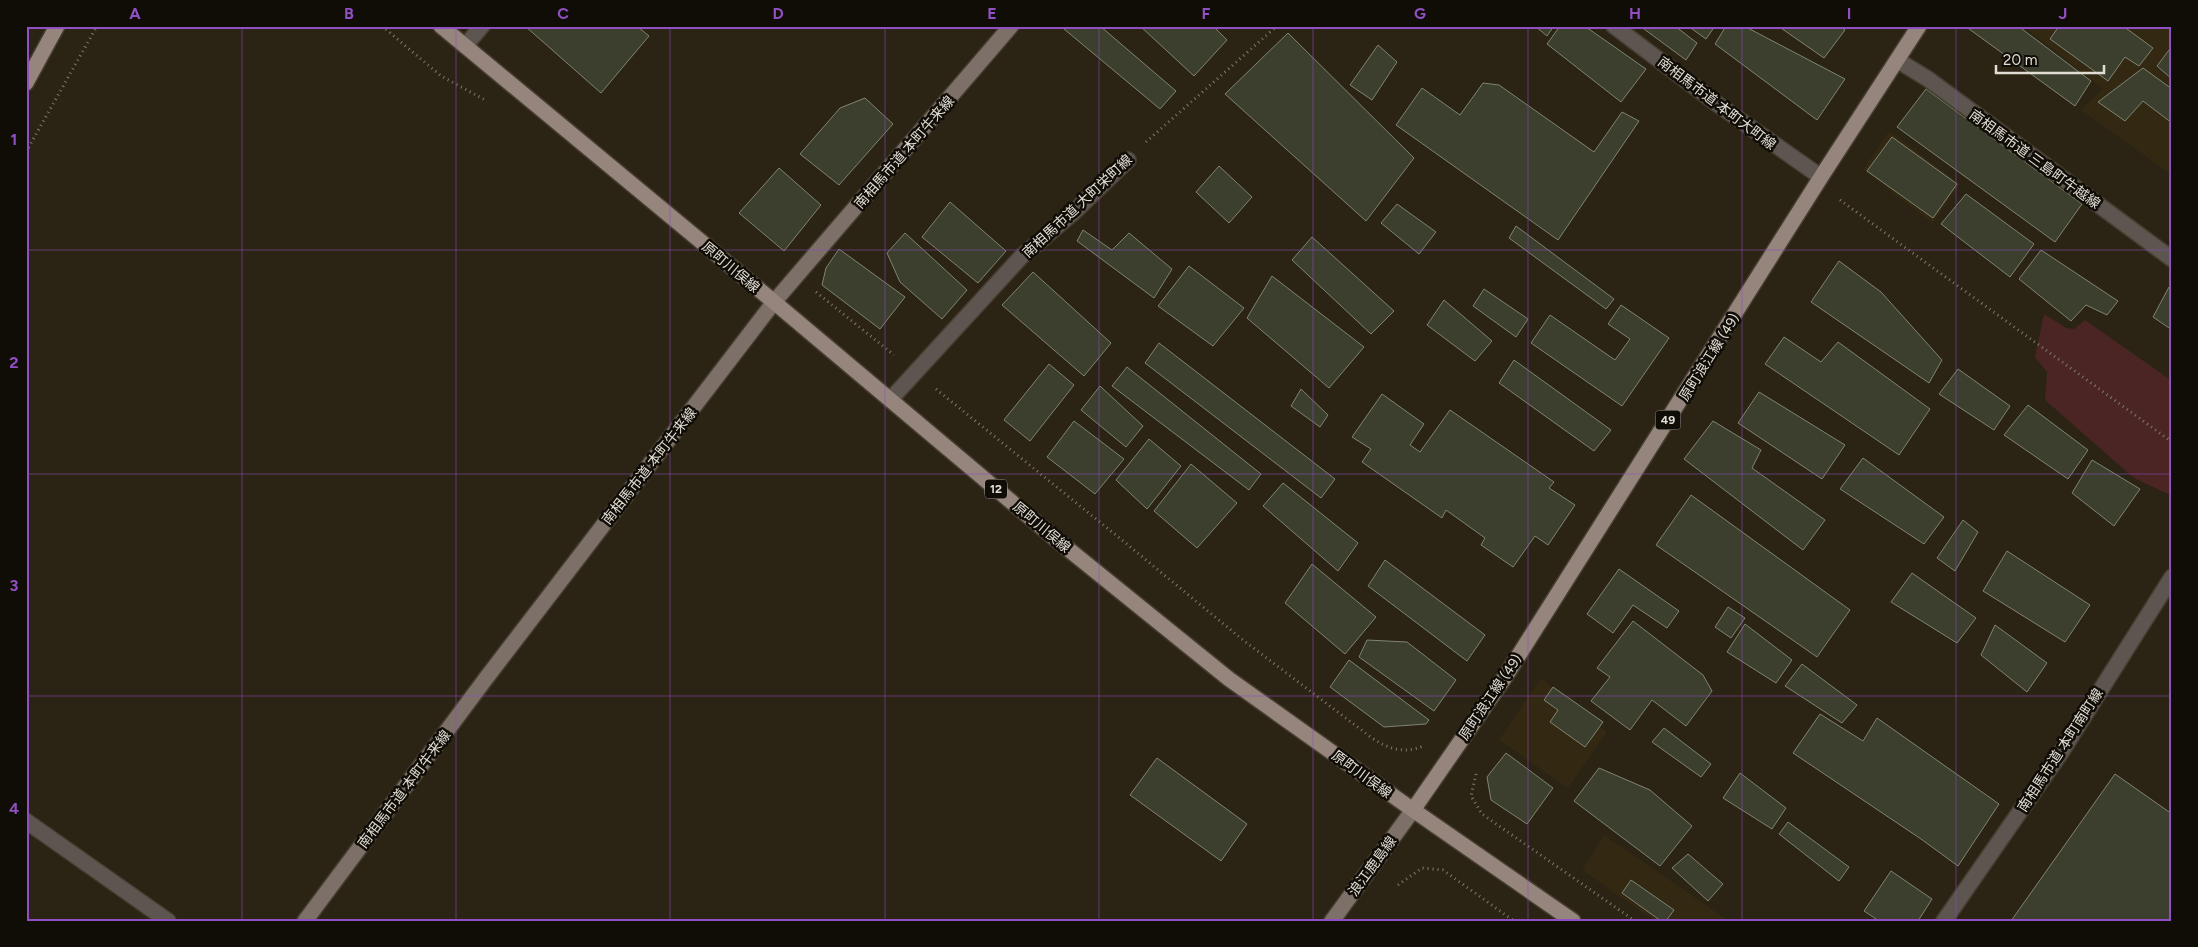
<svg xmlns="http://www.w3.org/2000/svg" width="2198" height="947" font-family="Figtree,'Noto Sans JP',sans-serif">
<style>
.built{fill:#332913}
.green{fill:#4b2524}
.building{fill:#3c3f2e;stroke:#808471}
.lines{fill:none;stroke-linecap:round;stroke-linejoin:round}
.street-casing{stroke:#453d2f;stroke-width:18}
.secondary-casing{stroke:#453d2f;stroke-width:18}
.primary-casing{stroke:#453d2f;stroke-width:18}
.path{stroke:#80796d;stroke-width:3;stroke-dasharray:1 4;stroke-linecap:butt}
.street{stroke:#5d5550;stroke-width:15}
.secondary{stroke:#7d7069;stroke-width:15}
.primary{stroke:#95857c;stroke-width:15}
.grid{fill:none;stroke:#904fc3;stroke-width:1;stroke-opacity:0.55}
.labels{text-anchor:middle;stroke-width:5;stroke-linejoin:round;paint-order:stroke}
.shield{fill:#100d07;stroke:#a39f96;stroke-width:1}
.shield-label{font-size:12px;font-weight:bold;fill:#e2ddd4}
.street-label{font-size:14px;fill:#e2ddd4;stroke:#100d07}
.neatline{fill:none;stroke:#904fc3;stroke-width:2}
.grid-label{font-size:16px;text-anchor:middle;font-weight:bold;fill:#904fc3}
</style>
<rect width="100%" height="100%" fill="#2b2314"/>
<path class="built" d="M2023,26h149v149l-91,-65 22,-21z
M1889,131l71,53 -27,39 -70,-53z
M1541,678l66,54 -39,56 -69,-48z
M1604,835l125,86h-74l-73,-51z"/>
<path class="green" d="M2044,314l22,14 8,1 11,-9 87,61v115l-38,-18 -89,-78 2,-28 -12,-15z"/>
<path class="building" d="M525,26h112l12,10 -48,57z
M1067,26h33l76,65 -16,18 -96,-80z
M1140,26h73l14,14 -33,36z
M1535,26h19l-7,10z
M1560,26l26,1 60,42 -25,33 -74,-58z
M1640,26h35l22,17 -11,17z
M1688,26h27l-9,13z
M1726,26h18l101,53 -28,41 -102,-76z
M1778,26h61l6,4 -21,28z
M1965,26h53l73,55 -16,25z
M2059,26h64l30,22 -14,18 -14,-9 -17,24 -58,-42z
M1288,33l126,125 -48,63 -141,-127z
M1378,45l19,17 -25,38 -22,-15z
M2172,46v33l-15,-13z
M2143,68l29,21v34l-29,-22 -18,20 -27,-19z
M1483,83l16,2 95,67 28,-40 17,9 -81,119 -162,-115 26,-37 38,27z
M1926,89l156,115 -27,38 -158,-115z
M865,98l28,26 -54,61 -39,-31 40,-46z
M1892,137l65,47 -24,34 -66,-47z
M1219,166l33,31 -23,26 -33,-31z
M779,168l42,37 -37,46 -45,-38z
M1966,194l68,50 -24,33 -69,-53z
M950,202l56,49 -28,32 -56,-46z
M1397,204l39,28 -17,22 -38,-31z
M1516,226l98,73 -8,10 -97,-71z
M1083,230l29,20 17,-17 43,36 -18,29 -77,-57z
M905,233l62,57 -25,29 -42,-37 -13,-29z
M1312,237l82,74 -23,23 -79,-74z
M839,249l66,48 -25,32 -58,-44 4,-17z
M2041,250l77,51 -11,14 -21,-10 -15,16 -52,-42z
M1839,261l42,31 61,68 -13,23 -118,-81z
M1189,266l55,42 -31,38 -55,-40z
M1033,272l78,71 -27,33 -82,-71z
M1272,276l92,71 -35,41 -82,-70z
M2169,287l3,1v42l-19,-13z
M1484,289l44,30 -12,18 -43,-31z
M1444,300l48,41 -17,20 -48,-36z
M1621,305l48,33 -47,68 -91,-63 19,-28 65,45 15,-21 -22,-15z
M1784,337l37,25 17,-20 92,67 -31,46 -134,-91z
M1159,343l176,136 -14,19 -176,-135z
M1514,360l97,70 -17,21 -95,-68z
M1049,364l25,21 -44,56 -26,-21z
M1127,367l134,107 -12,16 -137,-104z
M1958,369l52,37 -16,24 -55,-36z
M1100,386l43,40 -17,21 -45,-37z
M1301,389l27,26 -8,12 -29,-21z
M1759,392l86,53 -23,34 -84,-56z
M1382,394l42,30 -14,21 10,7 30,-42 104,72 -5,6 26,17 -27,40 -13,-9 -22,31 -32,-22 4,-7 -39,-28 -4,8 -80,-56 9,-13 -19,-12z
M2028,405l60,45 -20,29 -64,-44z
M1074,421l50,38 -29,35 -48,-37z
M1713,421l48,29 -9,18 73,52 -22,30 -119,-91z
M1149,439l32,27 -34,43 -31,-29z
M1863,458l81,59 -20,27 -84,-55z
M2092,460l48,29 -26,37 -42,-33z
M1191,464l46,39 -40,45 -43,-37z
M1283,483l75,60 -20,28 -75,-65z
M1691,495l159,115 -33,47 -161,-112z
M1963,520l15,12 -23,39 -18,-13z
M2007,551l83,54 -25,37 -82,-51z
M1385,560l100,75 -18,26 -99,-75z
M1312,564l64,53 -31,37 -60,-51z
M1619,569l60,42 -12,17 -34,-23 -20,28 -26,-19z
M1912,573l64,45 -19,25 -66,-41z
M1728,607l17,11 -14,20 -16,-11z
M1633,621l70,54 9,16 -26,35 -34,-26 -22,30 -39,-29 19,-24 -13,-9z
M1745,624l47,36 -16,23 -49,-31z
M1995,625l52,38 -20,29 -46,-37z
M1367,640l40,2 49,38 -22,31 -75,-54z
M1349,660l80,60 -3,4 -42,3 -54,-40z
M1802,664l55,41 -15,18 -57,-37z
M1553,687l50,35 -18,25 -35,-25 8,-12 -14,-10z
M1820,714l43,27 14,-23 122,86 -41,62 -37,-27 -128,-86z
M1664,728l47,36 -10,13 -49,-35z
M1506,753l47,35 -26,36 -36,-24 -4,-23z
M1157,758l90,66 -26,37 -91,-66z
M1599,768l51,22 42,36 -32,40 -86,-65z
M1740,773l46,35 -14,21 -49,-31z
M2115,774l57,40v107h-161z
M1788,822l61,45 -10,14 -60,-47z
M1688,854l35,30 -15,17 -36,-33z
M1891,871l41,28 -14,22h-39l-15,-10z
M1631,880l43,30 -8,11h-5l-39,-28z"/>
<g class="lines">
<g class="street-casing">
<path id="street" d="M1614,26l106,80 101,71
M465,46l17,-20
M1897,60l31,19 244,180
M890,400l131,-143 52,-44 55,-53
M26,821l142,100
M1944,921l118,-170 110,-174"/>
</g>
<g class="secondary-casing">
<path id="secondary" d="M305,921l182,-244 287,-375 237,-276
M1332,921l81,-111"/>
</g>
<g class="primary-casing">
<path id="primary" d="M441,26l333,276 278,234 177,143 184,131 160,111
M26,83l31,-57
M1413,810l92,-133 316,-500 98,-151"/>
</g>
<path class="path" d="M382,26l59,50 44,24
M1146,142l131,-116
M26,152l71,-126
M1840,200l332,242
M816,292l78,63
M936,389l181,147 126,104 129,98c16,11 33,16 51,8
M1476,774l-5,22 11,18 153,107
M1398,885l24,-17 21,2 71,51"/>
<use href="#street" class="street"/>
<use href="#secondary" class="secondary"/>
<use href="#primary" class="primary"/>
</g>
<path class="grid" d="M242,26v895M456,26v895M670,26v895M885,26v895M1099,26v895M1313,26v895M1528,26v895M1742,26v895M1956,26v895M26,250h2146M26,474h2146M26,696h2146"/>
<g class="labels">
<g class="shield">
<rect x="1655.5" y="410.5" width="25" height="19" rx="4"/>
<rect x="985" y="479.5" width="22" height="19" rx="4"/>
</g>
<g class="shield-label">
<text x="1668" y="424">49</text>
<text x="996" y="493">12</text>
</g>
<g class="street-label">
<text transform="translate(1717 103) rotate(37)" y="5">南相馬市道 本町大町線</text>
<text transform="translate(904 152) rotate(-49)" y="5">南相馬市道 本町牛来線</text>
<text transform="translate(2035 159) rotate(36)" y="5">南相馬市道 三島町牛越線</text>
<text transform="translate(1077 206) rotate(-43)" y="5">南相馬市道 大町栄町線</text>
<text transform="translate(731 267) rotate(40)" y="5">原町川俣線</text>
<text transform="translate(1709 357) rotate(-58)" y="5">原町浪江線 (49)</text>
<text transform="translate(649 466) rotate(-52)" y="5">南相馬市道 本町牛来線</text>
<text transform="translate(1042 527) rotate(40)" y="5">原町川俣線</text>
<text transform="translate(1490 697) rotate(-56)" y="5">原町浪江線 (49)</text>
<text transform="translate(2060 750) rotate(-57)" y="5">南相馬市道 本町南町線</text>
<text transform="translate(1362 774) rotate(36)" y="5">原町川俣線</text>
<text transform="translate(404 789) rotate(-53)" y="5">南相馬市道 本町牛来線</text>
<text transform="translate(1372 866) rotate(-54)" y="5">浪江鹿島線</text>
</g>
</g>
<rect width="2198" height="947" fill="none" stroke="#100d07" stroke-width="55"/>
<path d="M1996 65v8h108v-8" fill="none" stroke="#e2ddd4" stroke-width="2.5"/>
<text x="2003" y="65" font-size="15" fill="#e2ddd4" stroke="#100d07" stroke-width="4" paint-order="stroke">20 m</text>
<rect x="28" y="28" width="2142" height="892" class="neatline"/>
<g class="grid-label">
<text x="135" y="19">A</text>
<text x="349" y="19">B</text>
<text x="563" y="19">C</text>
<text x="778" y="19">D</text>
<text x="992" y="19">E</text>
<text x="1206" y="19">F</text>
<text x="1420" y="19">G</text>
<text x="1635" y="19">H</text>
<text x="1849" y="19">I</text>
<text x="2063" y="19">J</text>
<text x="14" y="145">1</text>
<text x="14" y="368">2</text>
<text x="14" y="591">3</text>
<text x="14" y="814">4</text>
</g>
</svg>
